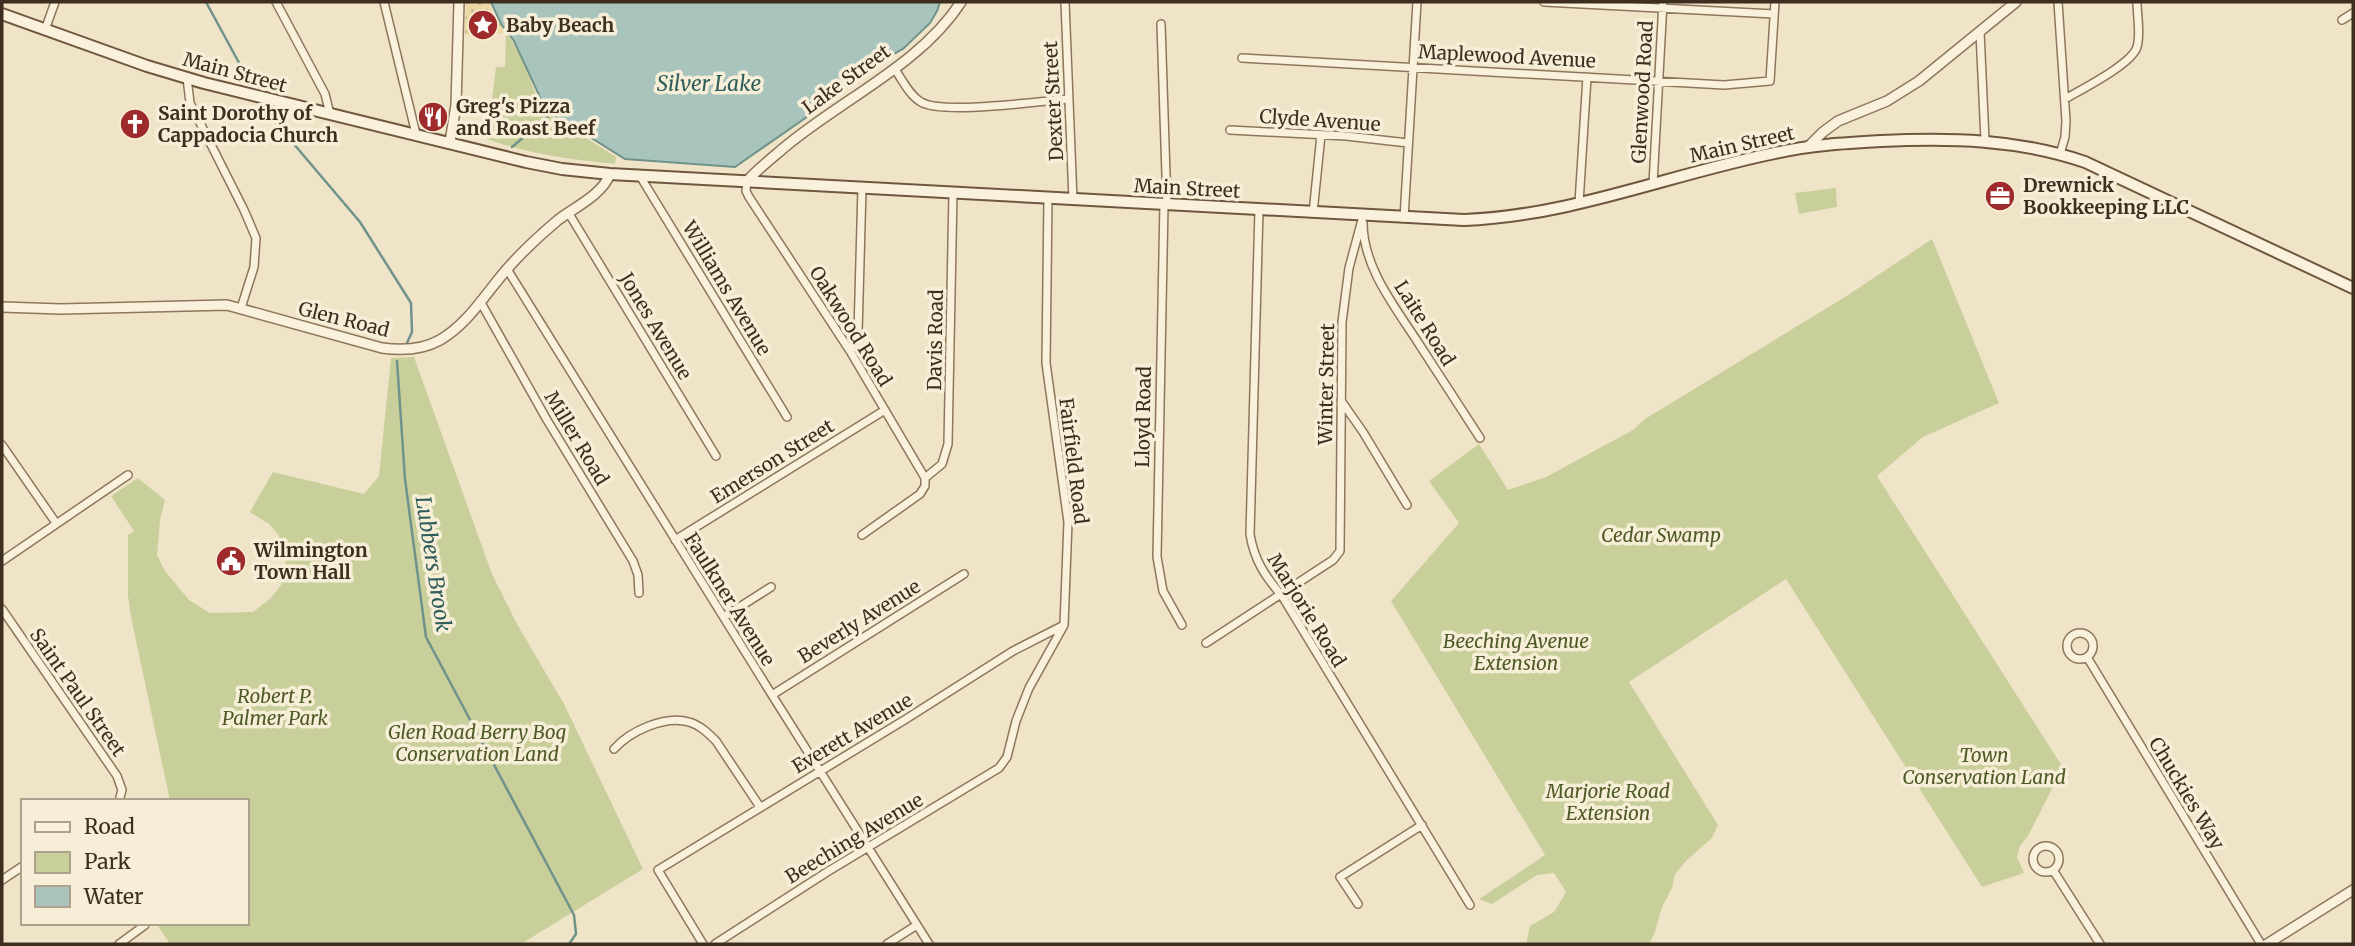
<svg xmlns="http://www.w3.org/2000/svg" width="2355" height="946" font-family="Merriweather,serif">
<style>
.green{fill:#c9cf9b}
.sand{fill:url(#sand-dots)}
.water{fill:#a9c4bc;stroke:#6f938a;stroke-width:2}
.lines{fill:none;stroke-linecap:round;stroke-linejoin:round}
.stream{stroke:#6f938a;stroke-width:2.5}
.minor-casing{stroke:#8d765c;stroke-width:10}
.tertiary-casing{stroke:#8d765c;stroke-width:12}
.secondary-casing{stroke:#6f573f;stroke-width:14}
.minor{stroke:#faf1dc;stroke-width:7}
.tertiary{stroke:#faf1dc;stroke-width:9}
.secondary{stroke:#faf1dc;stroke-width:10}
.labels{text-anchor:middle;stroke-width:7;stroke-linejoin:round;paint-order:stroke}
.poi-label{font-size:19px;font-weight:bold;fill:#3d2e20;stroke:#f7eed8;text-anchor:start}
.street-label{font-size:19px;fill:#3d2e20;stroke:#f7eed8}
.park-label{font-size:19px;font-style:italic;fill:#4d5a26;stroke:#f7eed8}
.water-label{font-size:21px;font-style:italic;fill:#2f5d5a;stroke:#f7eed8}
</style>
<defs>
<pattern id="sand-dots" width="8" height="8" patternUnits="userSpaceOnUse" patternTransform="scale(1.75)"><rect width="8" height="8" fill="#ecd9a5"/><path d="M2 2h.1M6 6h.1" fill="none" stroke="#cbbb8e" stroke-width="1.8" stroke-linecap="round"/></pattern>
</defs>
<rect width="100%" height="100%" fill="#f0e4c8"/>
<path class="green" d="M506,33c19,23 24,55 40,79l70,45 -1,7c-43,-4 -87,-10 -128,-25l9,-72h9z
M1836,188l1,19 -38,7 -4,-21z
M1932,239l67,164 -76,34 -46,39 192,301 -16,10 -25,49 -8,10 -3,11 7,16 -42,14 -196,-308 -157,103 89,143 -6,13 -26,23 -11,13 -3,14 -10,19 -8,28 -5,9h-123l4,-18 24,-14 12,-20 -12,-19 -17,2 -45,29 -13,-5 66,-44 -154,-254 68,-78 -30,-42 50,-37 29,46 38,-13 87,-47 12,-11 200,-122z
M414,357l78,217 25,50 47,80 79,165 -122,75h-351l-14,-21h91v-122h-77l-39,-184 -3,-21v-61l6,-4 -23,-35 27,-18 27,22 -5,20 -3,35 8,16 24,29 21,13 43,-1 18,-14 10,-13 5,-19 -2,-18 -6,-14 -9,-10 -19,-12 23,-40 91,22 15,-18 12,-118z"/>
<path class="sand" d="M466,2h23l6,15 10,16 -40,2z"/>
<path class="water" d="M491,2h449l-3,9 -7,12 -27,26 -28,15 -48,39 -92,64 -110,-8 -56,-35 -11,-5 -14,-13 -30,-65 -13,-17z"/>
<g class="lines">
<path class="stream" d="M206,2l44,81
M265,110l95,112 51,81 1,29 -5,11
M512,147l39,-33
M397,361l8,118 21,158 148,278 2,19 -7,10"/>
<g class="minor-casing">
<path id="minor" d="M276,2l49,92 5,20
M384,2l32,132
M1065,2l8,198
M1544,2l230,12
M2058,2l8,119 -1,16 -5,17
M2342,20l11,-7
M1161,24l6,181
M45,30l10,-28
M1980,32l5,108
M1242,58l482,27 46,-4 5,-79
M894,68c8,11 15,27 27,34 21,13 119,-1 148,-3
M187,78l3,25 54,107 12,28 -2,29 -13,41
M2065,99c17,-10 67,-35 72,-52 4,-14 0,-31 0,-45
M1230,130l116,6 62,7
M640,176l147,241
M747,181l-1,10 3,6 101,154 75,127v8l-5,8 -58,41
M1653,184l10,-182
M1579,203l8,-126
M1164,204l-7,353 6,34 19,34
M1259,210l-9,324c4,26 15,42 32,62l188,309
M568,212l148,244
M1313,213l8,-78
M1404,218l13,-216
M1363,223c0,45 33,85 56,121 20,31 41,63 61,94
M507,269l265,426 157,249
M480,301l67,119 86,141 5,14 1,18
M850,351l8,-18 4,-145
M1342,402l21,30 44,73
M2,445l54,78
M925,478l17,-14 6,-20 5,-251
M675,540l210,-130
M2,561l126,-86
M2,609l115,167 5,14 -3,11
M724,617l47,-30
M2067 646a13 13 0 1 1 26 0a13 13 0 1 1-26 0Z
M1206,643l127,-83 7,-9 2,-229 7,-54 14,-52
M2087,657l174,287
M772,695l192,-121
M614,749c16,-18 51,-34 75,-27 11,3 19,11 27,19l44,66
M2033 859a13 13 0 1 1 26 0a13 13 0 1 1-26 0Z
M2053,870l47,74
M2,880l21,-14
M1358,904l-18,-27 82,-52
M119,944l26,-19
M703,944l-45,-74 248,-151 107,-68 51,-26
M715,944l112,-72 172,-104 8,-11 9,-36 13,-33 35,-63 4,-103 -22,-159 2,-165
M887,944l30,-19"/>
</g>
<g class="tertiary-casing">
<path id="tertiary" d="M450,142l6,-37 3,-103
M1808,147l15,-15 15,-11 49,-20 32,-20 97,-79
M747,181c10,-11 21,-20 32,-29 57,-50 141,-86 182,-150
M2,307l59,2 166,-4 155,43c21,3 40,2 58,-8 28,-16 46,-47 67,-71 15,-17 33,-34 51,-49 17,-13 44,-25 52,-46
M2267,944l86,-54"/>
</g>
<g class="secondary-casing">
<path id="secondary" d="M2,14l145,52 57,17 322,79 36,7 48,5 854,46c107,-4 207,-46 311,-67 35,-8 70,-10 106,-12 70,-3 137,-2 204,21l268,126"/>
</g>
<use href="#minor" class="minor"/>
<use href="#tertiary" class="tertiary"/>
<use href="#secondary" class="secondary"/>
</g>
<defs>
<g id="sight-disc" transform="scale(1.575)"><circle r="9.5" fill="#9e2a2b" stroke="#f7eed8"/><path d="M0-6L1.8-2.2L6-1.7L2.9 1.2L3.7 5.4L0 3.3L-3.7 5.4L-2.9 1.2L-6-1.7L-1.8-2.2Z" fill="#fff"/></g>
<g id="restaurant-disc" transform="scale(1.575)"><circle r="9.5" fill="#9e2a2b" stroke="#f7eed8"/><path d="M-5-6h1v4h1v-4h1v4h1v-4h1v5L-1.5 .5V6h-2V.5L-5-1ZM5-6V6H3V1.5H1.5Q1.5-4 5-6Z" fill="#fff"/></g>
<g id="church-disc" transform="scale(1.575)"><circle r="9.5" fill="#9e2a2b" stroke="#f7eed8"/><path d="M-1.2-6h2.4v3.5h3.3v2.4h-3.3V6h-2.4V-.1h-3.3v-2.4h3.3Z" fill="#fff"/></g>
<g id="office-disc" transform="scale(1.575)"><circle r="9.5" fill="#9e2a2b" stroke="#f7eed8"/><path d="M-6-3h4V-5.5h4V-3h4V5H-6ZM-1-4.5V-3h2v-1.5ZM-6 0V1H6V0Z" fill="#fff"/></g>
<g id="civic-disc" transform="scale(1.575)"><circle r="9.5" fill="#9e2a2b" stroke="#f7eed8"/><path d="M-.6-6.5H3V-4.5H.6V-3L4-1V1h2V6H-6V1h2V-1L-.6-3ZM-1.2 2.5V6h2.4V2.5Z" fill="#fff"/></g>
</defs>
<g fill-rule="evenodd">
<use href="#sight-disc" x="483" y="25"/>
<use href="#restaurant-disc" x="433" y="117"/>
<use href="#church-disc" x="135" y="124"/>
<use href="#office-disc" x="2000" y="196"/>
<use href="#civic-disc" x="231" y="561"/>
</g>
<g class="labels">
<g class="poi-label">
<text x="506" y="32">Baby Beach</text>
<text x="456" y="113">Greg's Pizza<tspan x="456" dy="22">and Roast Beef</tspan></text>
<text x="158" y="120">Saint Dorothy of<tspan x="158" dy="22">Cappadocia Church</tspan></text>
<text x="2023" y="192">Drewnick<tspan x="2023" dy="22">Bookkeeping LLC</tspan></text>
<text x="254" y="557">Wilmington<tspan x="254" dy="22">Town Hall</tspan></text>
</g>
<g class="street-label">
<text transform="translate(1507 56) rotate(3)" y="7">Maplewood Avenue</text>
<text transform="translate(235 72) rotate(15)" y="7">Main Street</text>
<text transform="translate(846 79) rotate(-36)" y="7">Lake Street</text>
<text transform="translate(1642 92) rotate(-87)" y="7">Glenwood Road</text>
<text transform="translate(1053 101) rotate(-93)" y="7">Dexter Street</text>
<text transform="translate(1320 120) rotate(4)" y="7">Clyde Avenue</text>
<text transform="translate(1742 144) rotate(-13)" y="7">Main Street</text>
<text transform="translate(1187 188) rotate(3)" y="7">Main Street</text>
<text transform="translate(727 288) rotate(59)" y="7">Williams Avenue</text>
<text transform="translate(344 319) rotate(14)" y="7">Glen Road</text>
<text transform="translate(1425 323) rotate(58)" y="7">Laite Road</text>
<text transform="translate(656 326) rotate(59)" y="7">Jones Avenue</text>
<text transform="translate(851 326) rotate(58)" y="7">Oakwood Road</text>
<text transform="translate(935 340) rotate(-89)" y="7">Davis Road</text>
<text transform="translate(1326 384) rotate(-89)" y="7">Winter Street</text>
<text transform="translate(1143 417) rotate(-89)" y="7">Lloyd Road</text>
<text transform="translate(577 438) rotate(59)" y="7">Miller Road</text>
<text transform="translate(772 461) rotate(-32)" y="7">Emerson Street</text>
<text transform="translate(1074 461) rotate(83)" y="7">Fairfield Road</text>
<text transform="translate(730 599) rotate(58)" y="7">Faulkner Avenue</text>
<text transform="translate(1307 610) rotate(58)" y="7">Marjorie Road</text>
<text transform="translate(859 621) rotate(-32)" y="7">Beverly Avenue</text>
<text transform="translate(78 692) rotate(55)" y="7">Saint Paul Street</text>
<text transform="translate(852 733) rotate(-31)" y="7">Everett Avenue</text>
<text transform="translate(2187 793) rotate(59)" y="7">Chuckies Way</text>
<text transform="translate(854 838) rotate(-31)" y="7">Beeching Avenue</text>
</g>
<g class="park-label">
<text x="1661" y="542">Cedar Swamp</text>
<text x="1516" y="648">Beeching Avenue<tspan x="1516" dy="22">Extension</tspan></text>
<text x="275" y="703">Robert P.<tspan x="275" dy="22">Palmer Park</tspan></text>
<text x="477" y="739">Glen Road Berry Bog<tspan x="477" dy="22">Conservation Land</tspan></text>
<text x="1984" y="762">Town<tspan x="1984" dy="22">Conservation Land</tspan></text>
<text x="1608" y="798">Marjorie Road<tspan x="1608" dy="22">Extension</tspan></text>
</g>
<g class="water-label">
<text x="709" y="91">Silver Lake</text>
<text transform="translate(433 564) rotate(81)" y="7">Lubbers Brook</text>
</g>
</g>
<rect width="2355" height="946" fill="none" stroke="#3d2e20" stroke-width="7"/>
<rect x="21" y="799" width="228" height="126" fill="#f7eed8" stroke="#ada18e" stroke-width="2"/>
<rect x="35" y="822" width="35" height="10" fill="#faf1dc" stroke="#ada18e" stroke-width="2"/>
<text x="84" y="834" font-size="21" fill="#3d2e20">Road</text>
<rect x="35" y="852" width="35" height="21" fill="#c9cf9b" stroke="#ada18e" stroke-width="2"/>
<text x="84" y="869" font-size="21" fill="#3d2e20">Park</text>
<rect x="35" y="886" width="35" height="21" fill="#a9c4bc" stroke="#ada18e" stroke-width="2"/>
<text x="84" y="904" font-size="21" fill="#3d2e20">Water</text>
</svg>
